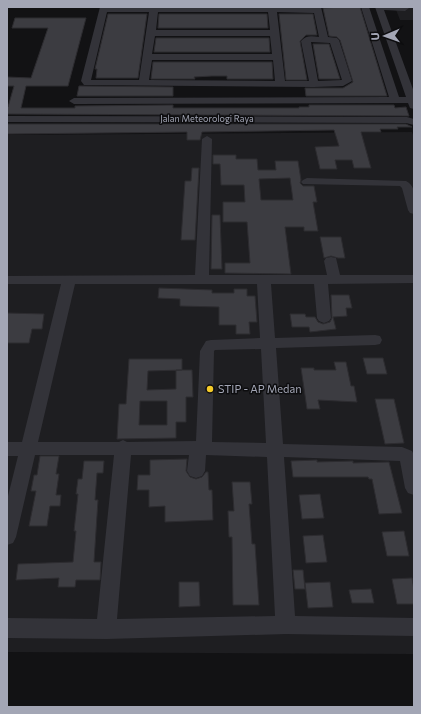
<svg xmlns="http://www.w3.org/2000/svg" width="421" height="714" font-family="Commissioner,sans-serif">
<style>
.built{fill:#1e1e21}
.building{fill:#3c3c41;stroke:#2d2c30;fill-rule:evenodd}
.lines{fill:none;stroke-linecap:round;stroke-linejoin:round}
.minor{fill:#333339;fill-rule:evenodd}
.poi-dot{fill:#f5cb29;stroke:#0d0d0f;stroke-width:1.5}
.labels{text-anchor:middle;stroke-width:3;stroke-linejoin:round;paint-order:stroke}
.far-street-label{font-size:9px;fill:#a3a6b5;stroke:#0d0d0f}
.poi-label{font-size:11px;fill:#a3a6b5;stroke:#0d0d0f;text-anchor:start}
</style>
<rect width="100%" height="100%" fill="#121214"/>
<path class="built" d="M395,7h19v13h-14z
M412,132l2,5v517l-407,-2v-517z"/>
<path class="building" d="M344,7h16l27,89h-81l-1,-8h38l10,-6 -13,-42 -3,-3 -8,-1 -6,-28z
M108,14h39l-9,64h-42l1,-9h-2z
M159,14h108l1,14h-110z
M279,14h34l4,21h-11l-6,6 7,39h-21z
M15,18h71l-18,68h-42l-5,22h54v-2l98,-1v3h126v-1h10v-2h85l1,3 11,-1 3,9 -402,-2v-7h1l6,-21h-7v-9l24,1 17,-50h-36z
M156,38h113l1,14h-116z
M313,44h16l11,35h-21z
M153,62h119l1,17h-46v-3h-15l-18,1 1,2h-44z
M79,86l94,1v9h-96z
M7,124h399l6,3h-15l1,2h-18l1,3h-20l10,36h-17l-2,-8h-17l2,9h-17l-5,-22 24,-1 -5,-16 -132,2 -2,8h-13v-8l-180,2z
M213,155h23v4h21l1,11h18l-1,-9h23l3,19 -1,3 3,3h11l3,16h-4l5,29h-14v-4h-19l6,47 -66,-1v-10h25l-3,-41h-24v-20h22l-1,-17h-23l-1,-21h-7zM290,178l3,22h-32l-2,-21z
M192,168h7l-4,72h-14l4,-59h6z
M212,215h8l2,54h-11z
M320,237h21l4,21h-7l-7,-2 -7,2z
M159,288l53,2v3h22v-4h13v7h8l2,26h-8l1,12h-14v-9h-17v-18l-39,-1v-7l-22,-1z
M331,295h18l3,13h-6l1,8 -14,1 3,12 -26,3 -1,-5h-17l-2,-13h15l1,3h9l3,5 5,2 7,-2 2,-4z
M7,313l37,1 -2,15h-10l-3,14h-22z
M363,358h20l4,16h-20z
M129,359h53v11l-34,1 -1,19 29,-1v-19h16l1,27h-7v25h-10v16l-59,1 2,-35h7zM140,401h27v24h-28z
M334,362h12l5,24h3l3,16 -39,-2 2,9h-13l-6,-41h13v2h22z
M375,399h19l10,44 -19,1z
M40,456h19l-3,18h3l-3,21h5l-1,11h-10l-3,20h-18l7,-35h-5l3,-16h3z
M187,459l-1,12 4,6 6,2 6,-2 4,-5h2l1,18h3l1,30 -48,2v-16l-16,1v-17h-12l1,-15h12v-15z
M317,460v2l36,-1v2l36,-1 13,51 -23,1 -7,-35h-3l-1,-2h-75l-2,-16z
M84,461h20l-1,12h-6l-2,27h3l-4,62h7l-1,18h-24l-1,7h-17l1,-9 -43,2 2,-16 55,-2 3,-31h-2l4,-37h-2l2,-15h4z
M232,482h18l2,22h-3l3,40h3l4,61h-26l-1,-68h-3l-1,-26h6z
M320,494l4,24 -22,1 -3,-24z
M404,531l5,25h-22l-5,-24z
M323,535l4,27 -21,1 -3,-27z
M293,570h10l2,19h-10z
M412,578l2,12v14h-17l-5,-25z
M179,582h20l1,24 -21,1z
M330,582l3,25 -25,1 -3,-25z
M371,589l3,14h-22l-3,-13z"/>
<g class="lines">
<path class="minor" d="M100,7h221l7,30 9,1 2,2 13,41 -9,5 -29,1 -230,-2 -3,-4zM107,12h42l-10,68h-48zM158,12h110l2,18h-114zM277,12l37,1 5,24c-7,-1 -13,-2 -18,4l8,40h-24zM155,36h115l2,18h-120zM311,42l19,1 12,37 -24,1zM152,60h121l2,21 -126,-1z
M361,7h8l30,90h7l-31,-90 34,1 -4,3 -21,-1 30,82v17l-4,-1 -2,-5 -334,1 -5,-3 5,-3 315,-1z
M7,116l400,1 7,2v6l-8,-2 -399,-1z
M207,136l5,3 -3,136h118l-3,-14 2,-3 5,-1 5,1 4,17h74v8l-86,1 3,34 -2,3 -5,2 -5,-2 -2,-3 -3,-34h-43l4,54 100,-3 5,1 2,4 -2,4 -5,1 -99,3 7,96 119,3 10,4 2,4v40l-6,-2 -3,-5 -5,-27 -116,-4 11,159 119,2v18l-128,-2 -180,5 -99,-1v-20l90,1 17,-164h-79l-19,82 -3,6 -6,2v-45l11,-44h-11v-14h15l39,-158h-54v-8l188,-1 7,-136zM75,284h182l3,54 -49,2 -5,1 -6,10 -4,90 -69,1 -4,-2 -4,2h-81zM261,349l5,94 -54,-1 2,-91 1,-1zM131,455h58l-2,16 3,5 6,2 6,-2 3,-5 1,-16 61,2 8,159 -158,3z
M307,178l99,3c12,6 8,21 8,33l-4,-1 -2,-3 -6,-22 -2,-2 -97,-2 -2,-2 2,-2z"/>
</g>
<circle class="poi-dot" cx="210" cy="389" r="4"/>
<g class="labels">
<g class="far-street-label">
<text x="207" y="122">Jalan Meteorologi Raya</text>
</g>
<g class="poi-label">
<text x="218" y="393">STIP - AP Medan</text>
</g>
</g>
<rect width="421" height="714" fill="none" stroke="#a3a6b5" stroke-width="16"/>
<g transform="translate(385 36) rotate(268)" stroke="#0d0d0f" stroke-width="3" paint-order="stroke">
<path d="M0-3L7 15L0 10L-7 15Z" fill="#a3a6b5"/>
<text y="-6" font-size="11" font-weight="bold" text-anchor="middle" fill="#a3a6b5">U</text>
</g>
</svg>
